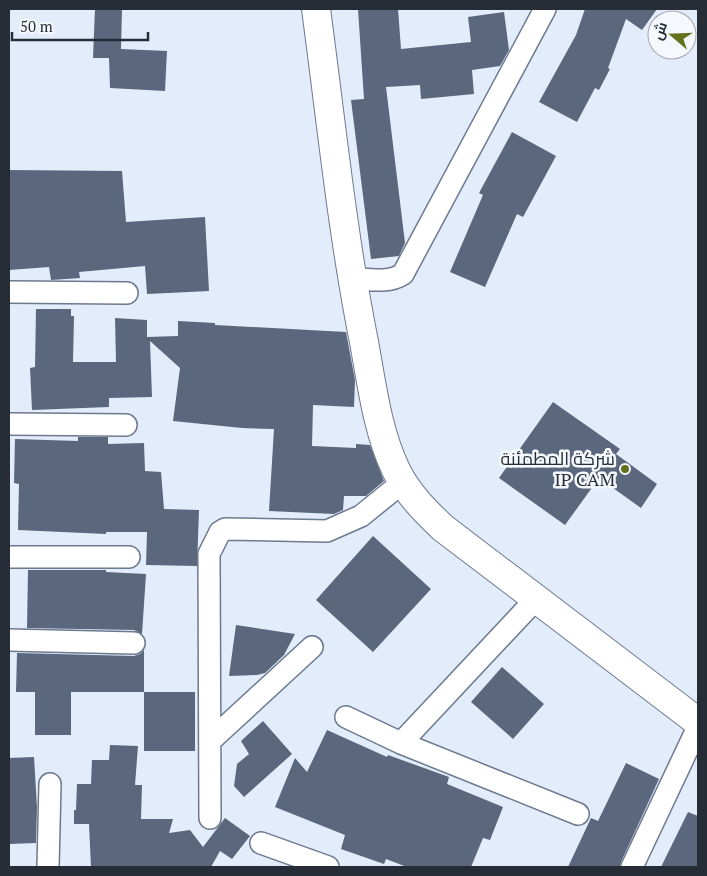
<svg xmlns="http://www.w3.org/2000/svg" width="707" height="876" font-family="'PT Serif',Cairo,serif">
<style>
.building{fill:#5a677c}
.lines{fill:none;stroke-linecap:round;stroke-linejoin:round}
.street-casing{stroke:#6c7a8f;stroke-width:24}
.secondary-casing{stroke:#6c7a8f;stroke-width:30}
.street{stroke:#fff;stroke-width:21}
.secondary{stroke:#fff;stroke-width:28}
.poi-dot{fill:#62711c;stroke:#f5f8fd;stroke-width:2}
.labels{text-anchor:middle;stroke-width:5;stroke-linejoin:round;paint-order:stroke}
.poi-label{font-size:18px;fill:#272d36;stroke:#f5f8fd;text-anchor:end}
</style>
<rect width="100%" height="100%" fill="#e2ecfa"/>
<path class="building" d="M95,9h27l-1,40 46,2 -2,40 -55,-3 -1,-30h-16z
M358,9h40l3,40 70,-7 -3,-25 36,-5 5,38 -9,16 -28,4 2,24 -53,5 -1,-14 -34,2 19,156 -6,13 -28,3 -20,-159 13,-1z
M585,9h72l-15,21 -16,-11 -18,49 2,1 -11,21 -4,-2 -18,34 -38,-20 37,-67z
M512,132l44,24 -33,61 -6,-3 -32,73 -35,-15 33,-77 -4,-2z
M9,170l113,1 4,51 79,-5 4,74 -62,3 -2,-28 -66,6 1,6 -29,2 -2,-13 -40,3z
M36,309h35v7h3l-1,46h43l-1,-44 32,2v17l31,-1v-15l37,2v2l131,7 9,48 -1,27 -41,-2 -1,41 44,2v-4l14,1 14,36 -18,15h-22l-1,14 -9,4 -65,-3 5,-82 -32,-1 -69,-7 7,-53 -30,-27 2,56 -43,1v9l-77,3 -2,-42 5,-1z
M553,402l67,47 -4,5 41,30 -16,24 -42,-30 -34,47 -66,-47z
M78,437h30v7l36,-1 1,28 16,1 3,37 35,1 -2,56 -51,-1 1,-33h-41v2l-88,-4 1,-46 -5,-1 1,-44 63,2z
M373,536l58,53 -58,63 -57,-52z
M28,570h78v2l40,2 -4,60 -8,-4 -107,-2z
M236,625l59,9 -11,21 -19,18 -8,2 -28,1z
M144,650v42h-73v43h-36v-43h-19l1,-39 117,3 6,-2z
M502,667l42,37 -31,35 -42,-37z
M144,692h51v59h-51z
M263,721l29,33 -48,43 -10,-11 3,-22 12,-10 -8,-13z
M327,730l60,27 1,-2 61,22 -2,7 56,23 -13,33 -7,-2 -12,29h-64l-21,-8 -2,5 -43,-15 4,-14 -70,-28 20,-49 12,14z
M110,745l28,1 -3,39h7l-1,34h32l-4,14 21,-3 13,17 22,-29 25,18 -18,23 -12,-8 -9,16h-120l-2,-43h-15v-14h2l1,-26h14l1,-24h17z
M34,757l3,50 -1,36 -27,1v-86z
M626,763l33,16 -38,83 -1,5h-52l23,-49 7,3z
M688,812l10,4v51h-37z"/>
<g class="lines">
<g class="street-casing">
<path id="street" d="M351,278c17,1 37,6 52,-4l142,-265
M9,292l118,1
M9,424l117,1
M9,557h120
M9,640l125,3
M346,717l55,26 177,71
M210,741l102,-94
M401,743l135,-144
M210,818l-1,-264 11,-22 5,-3 102,2 34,-15 42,-34
M261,843l67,24
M48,867l2,-83
M632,867l66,-140"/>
</g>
<g class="secondary-casing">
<path id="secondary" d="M316,9c15,111 26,223 48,333 8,43 13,88 32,128 11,23 29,41 47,58l255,194"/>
</g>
<use href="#street" class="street"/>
<use href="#secondary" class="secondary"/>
</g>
<circle class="poi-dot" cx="625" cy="469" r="5"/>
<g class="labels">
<g class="poi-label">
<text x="615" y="465">شركة المطمئنة<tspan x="615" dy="21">IP CAM</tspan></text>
</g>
</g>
<rect width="707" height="876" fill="none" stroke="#272d36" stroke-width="20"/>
<g transform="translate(672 35) rotate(289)"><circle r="24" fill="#f5f8fd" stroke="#a3a7ad"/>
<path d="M0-4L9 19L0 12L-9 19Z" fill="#62711c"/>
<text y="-8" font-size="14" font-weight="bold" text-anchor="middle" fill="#272d36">ش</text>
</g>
<path d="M12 32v8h136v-8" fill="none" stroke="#272d36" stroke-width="2.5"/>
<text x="20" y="32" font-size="15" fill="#272d36" stroke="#f5f8fd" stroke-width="4" paint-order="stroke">50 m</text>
</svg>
